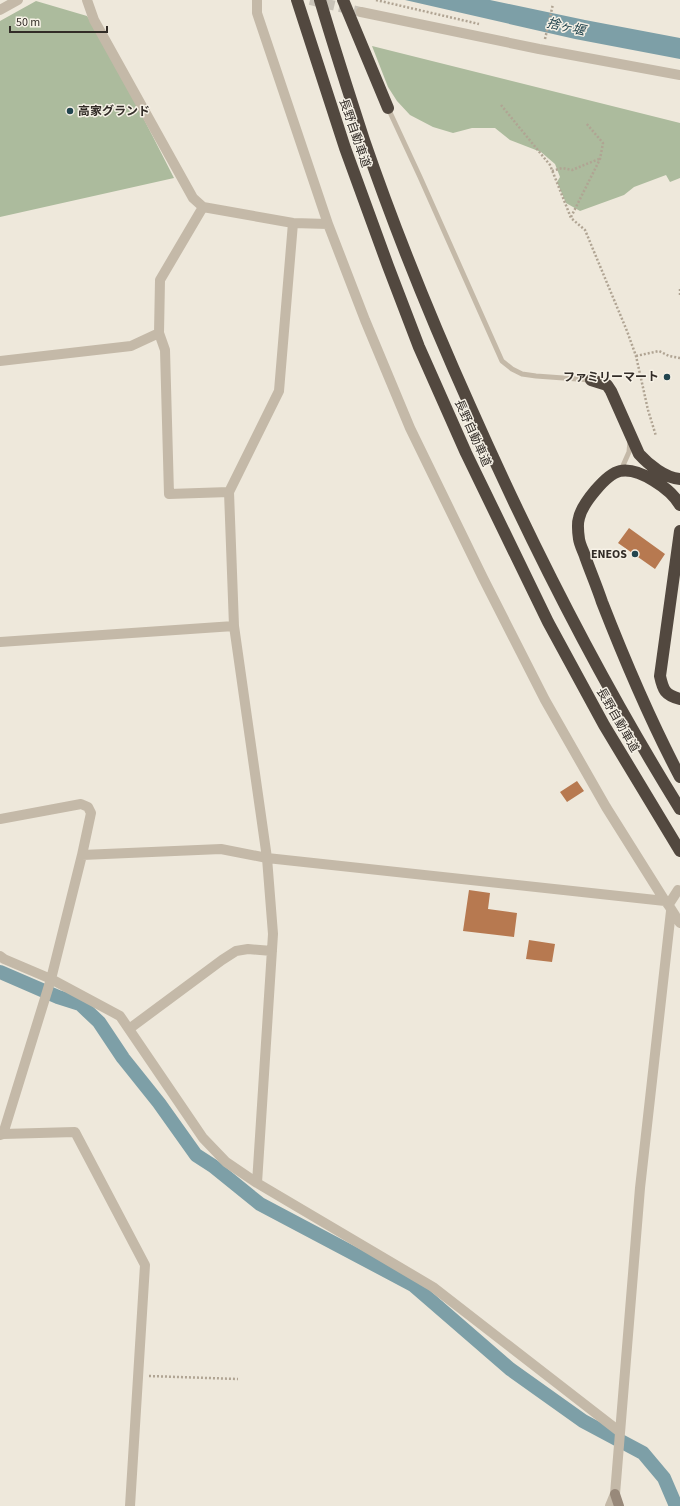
<svg xmlns="http://www.w3.org/2000/svg" width="680" height="1506" font-family="'Source Sans 3','Noto Sans JP',sans-serif">
<style>
.green{fill:#acbb9d}
.water{fill:#7d9fa7}
.lines{fill:none;stroke-linecap:round;stroke-linejoin:round}
.canal{stroke:#7d9fa7;stroke-width:14}
.building{fill:#b77950}
.street-tunnel{stroke:#c8c2b7;stroke-width:10;stroke-dasharray:10 5;stroke-linecap:butt}
.path{stroke:#b0a493;stroke-width:2.5;stroke-dasharray:2 2;stroke-linecap:butt}
.lane{stroke:#c4b9a8;stroke-width:5}
.street{stroke:#c4b9a8;stroke-width:10}
.secondary{stroke:#98897a;stroke-width:10}
.highway{stroke:#52483f;stroke-width:12}
.poi-dot{fill:#22454f;stroke:#f6f1e6;stroke-width:1.5}
.labels{text-anchor:middle;stroke-width:3;stroke-linejoin:round;paint-order:stroke}
.poi-label{font-size:12px;font-weight:bold;fill:#322c27;stroke:#f6f1e6;text-anchor:end}
.street-label{font-size:12px;fill:#322c27;stroke:#f6f1e6}
.water-label{font-size:13px;font-style:italic;fill:#22454f;stroke:#f6f1e6}
</style>
<rect width="100%" height="100%" fill="#eee8db"/>
<path class="green" d="M36,1l51,15 18,27 69,135 -174,39v-196z
M372,46l308,77v55l-10,4 -4,-7 -32,12 -10,8 -44,16 -14,-8 -9,-21 3,-5 -5,-13 -14,-12 -31,-12 -15,-12h-23l-19,5 -20,-6 -23,-12 -13,-14 -9,-14z"/>
<path class="water" d="M405,0h85l95,20 95,18v21l-105,-20z"/>
<g class="lines">
<path class="canal" d="M0,972l58,25 22,7 19,18 24,36 36,45 37,52 17,11 47,38 153,81 97,84 73,52 60,32 21,25 12,28"/>
</g>
<path class="building" d="M629,528l36,26 -10,15 -37,-26z
M577,781l7,10 -17,11 -7,-10z
M469,890l21,3 -2,16 29,4 -3,24 -51,-6z
M529,940l26,4 -3,18 -26,-3z"/>
<g class="lines">
<path class="street-tunnel" d="M310,0l51,12"/>
<path class="path" d="M376,0l103,24
M545,39l8,-35
M501,105l49,60 21,53 14,12 42,101 9,25 12,54 8,26
M552,171l10,-3 10,2 27,-11
M571,217l29,-58 3,-16 -17,-20
M680,289v7
M636,356l23,-5 10,5 11,2
M149,1376l89,3"/>
<path class="lane" d="M388,108l32,69 82,184 10,8 10,5 14,2 55,4
M621,470l8,-18 1,-11"/>
<path class="street" d="M87,0l7,20 99,178 10,9 90,16 35,1
M257,0v13l71,211 37,96 45,108 73,150 62,122 61,107 59,94c4,3 11,17 15,22
M0,10l18,-10
M361,12l178,37 141,26
M203,207l-43,73 -1,53 6,17 4,144 60,-2
M0,361l131,-15 28,-13
M0,642l234,-16
M0,819l81,-15 7,3 3,6 -9,42
M669,904l9,-14
M0,956l4,3 47,20 69,37 83,122 23,24 31,21 176,104 187,145
M129,1029l93,-69 14,-9 12,-2 24,2
M3,1134l72,-2 70,133 -15,241
M0,1135l3,-1 48,-155 31,-124 139,-6 46,9 398,43
M257,1183l16,-249 -6,-76 -33,-232 -5,-134 50,-101 14,-168
M610,1506l5,-12 25,-306 31,-277"/>
<path class="secondary" d="M615,1494l4,12"/>
<path class="highway" d="M297,0l48,148 43,118 31,81 47,106 82,169 56,103 76,126
M320,0c14,47 29,94 44,140 31,90 67,179 106,266 61,138 130,274 210,403
M343,0l45,108
M591,380l16,5 4,6 28,63c10,11 26,24 41,25
M680,505c-9,-16 -41,-38 -60,-34 -14,3 -38,33 -41,47 -2,6 -1,14 0,21 1,7 5,13 7,20 5,14 11,28 16,43 23,59 48,118 78,175
M680,531l-20,145c3,14 5,19 20,23"/>
</g>
<g class="poi-dot">
<circle cx="70" cy="111" r="4"/>
<circle cx="667" cy="377" r="4"/>
<circle cx="635" cy="554" r="4"/>
</g>
<g class="labels">
<g class="poi-label">
<text x="78" y="115" text-anchor="start">高家グランド</text>
<text x="659" y="381">ファミリーマート</text>
<text x="627" y="558">ENEOS</text>
</g>
<g class="street-label">
<text transform="translate(355 133) rotate(71)" y="4">長野自動車道</text>
<text transform="translate(473 433) rotate(66)" y="4">長野自動車道</text>
<text transform="translate(618 720) rotate(60)" y="4">長野自動車道</text>
</g>
<g class="water-label">
<text transform="translate(566 26) rotate(13)" y="5">捨ヶ堰</text>
</g>
</g>
<path d="M10 26v6h97v-6" fill="none" stroke="#322c27" stroke-width="2"/>
<text x="16" y="26" font-size="12" fill="#322c27" stroke="#f6f1e6" stroke-width="3" paint-order="stroke">50 m</text>
</svg>
